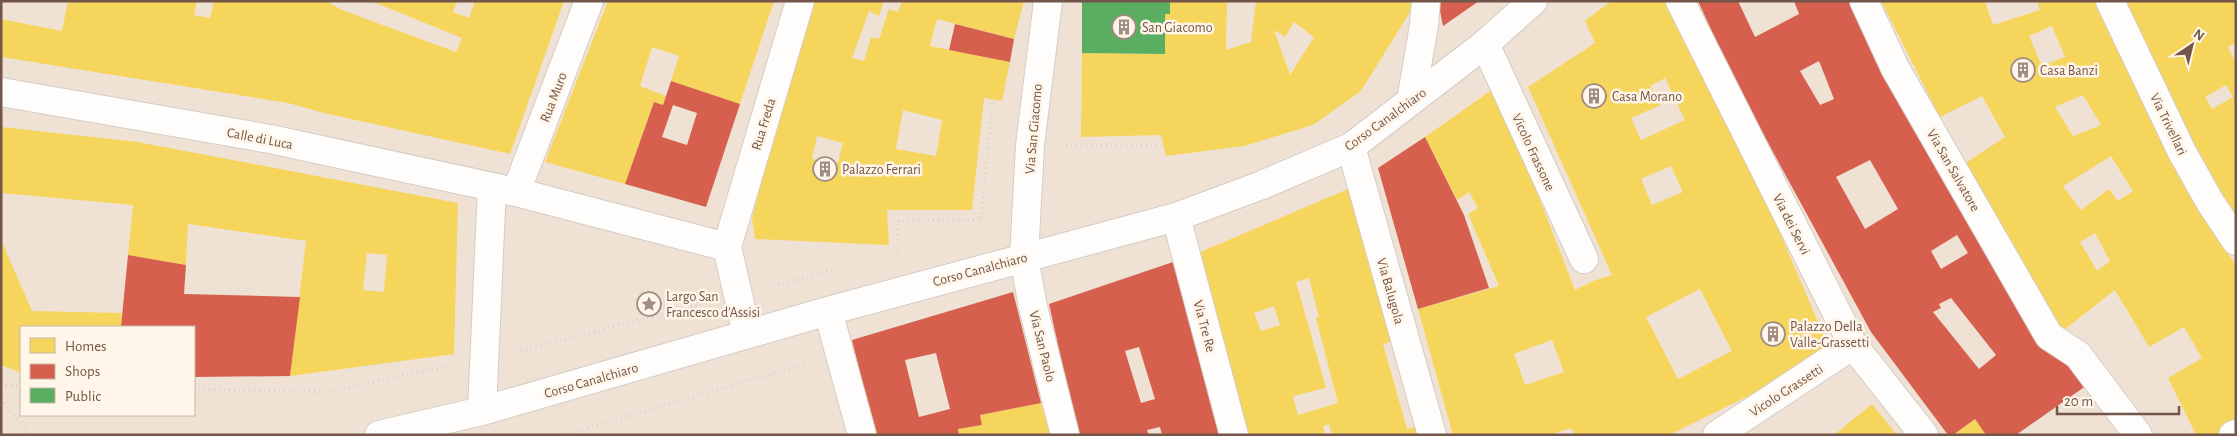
<svg xmlns="http://www.w3.org/2000/svg" width="2237" height="436" font-family="'Alegreya Sans',sans-serif">
<style>
.residential{fill:#efe2d5;fill-rule:evenodd}
.homes{fill:#f6d55c;fill-rule:evenodd}
.shops{fill:#d6604d;fill-rule:evenodd}
.public{fill:#5aae61}
.lines{fill:none;stroke-linecap:round;stroke-linejoin:round}
.minor-casing{stroke:#d4ccc5;stroke-width:30}
.path{stroke:#d9d0cc;stroke-width:3;stroke-dasharray:1 4;stroke-linecap:butt}
.minor{stroke:#fefdfc;stroke-width:28}
.labels{text-anchor:middle;stroke-width:5;stroke-linejoin:round;paint-order:stroke}
.poi-label{font-size:14px;fill:#735649;stroke:#fff5e8;text-anchor:start}
.street-label{font-size:14px;fill:#735649;stroke:#fff5e8}
</style>
<rect width="100%" height="100%" fill="#f6f0e8"/>
<path class="residential" d="M1,1h2235v434h-2235zM21,327h173v88h-173z"/>
<path class="homes" d="M68,1h129l-3,14 16,3 4,-17h112l16,9 114,42 6,-14 -91,-37h86l-4,11 16,6 6,-17h89l-54,153 -186,-41 -36,-10 -287,-46v-38l61,12z
M608,1h166l-34,103 -69,-23 8,-25 -27,-9 -12,39 26,10 -3,9 -9,-3 -29,82 -80,-22z
M813,1h71l-5,15 -10,-5 -17,47 12,3 7,-24 8,2 10,-30 9,3 4,-11h122l-10,38 -77,-20 -7,27 80,16 -8,39 -18,-3 -12,112h-85l2,35 -134,-6 -3,-20 34,-131zM903,110l39,10 -6,36 -40,-7zM817,136l26,7 -5,20 -26,-4z
M1170,1h57l-1,49 25,-8 5,-41h156l-2,11 -49,79 -48,34 -69,21 -78,10 -5,-21 -80,2 1,-84 83,1v-40h5zM1294,22l20,15 -24,38 -16,-45 11,7z
M1611,1h55l55,103 45,96 66,155 -163,80h-94l-4,-7 -21,7h-97l-35,-126 81,-23 -31,-72 10,-6 -9,-16 -12,8 -32,-63 71,-50 79,203 18,-9 19,-6 -84,-188 67,-44 -10,-22zM1665,78l20,42 -44,20 -10,-22 30,-13 -11,-19zM1671,166l12,26 -31,13 -11,-26zM1700,289l32,62 -54,28 -32,-62zM1552,340l12,32 -39,13 -11,-31z
M1881,1h104l8,24 47,-15 -3,-9h61l91,188 47,77v159l-22,10h-18l-28,-57 34,-20 -18,-31 -35,20 -34,-57 -55,43 -96,-169 41,-27 -23,-41 -42,21zM2052,26l13,31 -23,9 -13,-30zM2083,95l18,30 -28,11 -18,-29zM2111,156l22,35 -15,10 -9,-12 -28,21 -18,-24zM2095,233l15,28 -13,10 -17,-29z
M2125,1h111v42l-8,4 8,16v152l-17,-24 -18,-32zM2226,85l7,12 -21,12 -7,-12z
M1,127l137,15 320,61 -4,151 -164,22 16,-135 -118,-17 -2,41 -58,-10 5,-50 -132,-12zM367,253l20,2 -3,37 -21,-2z
M1348,189l49,151 -14,4 24,85 12,-3 2,9h-89l-3,-11 -6,2 2,9h-80l-47,-182zM1309,278l10,39 -3,1 22,85 -40,12 -5,-19 33,-8 -30,-106zM1274,306l6,19 -19,6 -7,-18z
M1,240l31,71 90,2 -1,14h-100v46l-20,-8z
M1041,403l9,32h-91l-1,-6 24,-4 -2,-10z
M1872,404l25,31h-63z
M1975,419l11,16h-33z"/>
<path class="shops" d="M1438,1h41l-36,25z
M1698,1h40l17,36 44,-23 -5,-13h60l236,382 -74,52h-30l-11,-16 -22,16h-5l-77,-103 -135,-248zM1819,61l15,38 -14,6 -20,-34zM1870,160l28,49 -33,20 -29,-52zM1957,235l11,18 -27,16 -10,-18zM1951,298l45,57 -17,14 -46,-57 8,-4 -2,-4z
M955,24l59,15 -4,23 -61,-12z
M671,81l69,23 -34,103 -81,-23 29,-82 9,3zM673,105l24,8 -10,32 -25,-8z
M1425,137l39,78 25,73 -71,21 -40,-141z
M128,255l58,10 -2,29 116,3 -10,79 -96,1v-50h-73z
M1176,261l47,174h-61l-2,-8 -13,3 2,5h-71l-29,-131zM1139,347l16,52 -14,4 -16,-52z
M1013,292l28,111 -61,12 2,10 -24,4 1,6h-84l-23,-95zM936,353l14,56 -31,8 -14,-57z"/>
<path class="public" d="M1082,1l88,1v12h-5v40l-83,-1z"/>
<g class="lines">
<g class="minor-casing">
<path id="minor" d="M1048,1l-18,144 -6,112 9,50 32,128
M1680,1l173,344 71,90
M1864,1l31,67 154,268 29,19 60,80
M2110,1l72,151 28,50 26,39
M1485,44l99,215
M1,92l269,47 246,53 211,55 20,87
M1411,101l13,-76 2,-24
M1351,147l81,288
M516,192l73,-191
M1176,217l58,218
M727,247l73,-246
M828,311l34,124
M482,411l10,-224
M379,435l103,-24 346,-100 348,-94 86,-32 89,-38 134,-103 48,-43
M1717,435l136,-90
M2233,435l3,-1"/>
</g>
<path class="path" d="M1066,145h97
M896,253l3,-1 -2,-31 84,-1 12,-121
M773,286l59,-16
M521,350l183,-46
M1,385l20,1
M194,389l131,3 124,-26
M1,399l30,36
M563,435l242,-71"/>
<use href="#minor" class="minor"/>
</g>
<defs>
<g id="building-ring" transform="scale(1.25)"><circle r="9.5" fill="#fff5e8" stroke="#a18c81" stroke-width="1.5"/><path d="M-4-6H4V6H1V3H-1V6H-4ZM-2.5-4.3h1.7v1.8h-1.7ZM.8-4.3h1.7v1.8H.8ZM-2.5-1h1.7V.8h-1.7ZM.8-1h1.7V.8H.8Z" fill="#a18c81"/></g>
<g id="sight-ring" transform="scale(1.25)"><circle r="9.5" fill="#fff5e8" stroke="#a18c81" stroke-width="1.5"/><path d="M0-6L1.8-2.2L6-1.7L2.9 1.2L3.7 5.4L0 3.3L-3.7 5.4L-2.9 1.2L-6-1.7L-1.8-2.2Z" fill="#a18c81"/></g>
</defs>
<g fill-rule="evenodd">
<use href="#building-ring" x="1124" y="27"/>
<use href="#building-ring" x="2023" y="70"/>
<use href="#building-ring" x="1594" y="96"/>
<use href="#building-ring" x="825" y="169"/>
<use href="#sight-ring" x="649" y="304"/>
<use href="#building-ring" x="1773" y="334"/>
</g>
<g class="labels">
<g class="poi-label">
<text x="1142" y="32">San Giacomo</text>
<text x="2040" y="75">Casa Banzi</text>
<text x="1612" y="101">Casa Morano</text>
<text x="842" y="174">Palazzo Ferrari</text>
<text x="666" y="301">Largo San<tspan x="666" dy="16">Francesco d’Assisi</tspan></text>
<text x="1790" y="331">Palazzo Della<tspan x="1790" dy="16">Valle-Grassetti</tspan></text>
</g>
<g class="street-label">
<text transform="translate(553 97) rotate(-69)" y="5">Rua Muro</text>
<text transform="translate(1385 119) rotate(-36)" y="5">Corso Canalchiaro</text>
<text transform="translate(763 124) rotate(-73)" y="5">Rua Freda</text>
<text transform="translate(2169 124) rotate(64)" y="5">Via Trivellari</text>
<text transform="translate(1033 129) rotate(-85)" y="5">Via San Giacomo</text>
<text transform="translate(260 138) rotate(11)" y="5">Calle di Luca</text>
<text transform="translate(1534 152) rotate(65)" y="5">Vicolo Frassone</text>
<text transform="translate(1954 170) rotate(60)" y="5">Via San Salvatore</text>
<text transform="translate(1792 224) rotate(63)" y="5">Via dei Servi</text>
<text transform="translate(980 269) rotate(-15)" y="5">Corso Canalchiaro</text>
<text transform="translate(1391 291) rotate(74)" y="5">Via Balugola</text>
<text transform="translate(1205 326) rotate(75)" y="5">Via Tre Re</text>
<text transform="translate(1043 346) rotate(76)" y="5">Via San Paolo</text>
<text transform="translate(591 380) rotate(-16)" y="5">Corso Canalchiaro</text>
<text transform="translate(1786 390) rotate(-33)" y="5">Vicolo Grassetti</text>
</g>
</g>
<rect width="2237" height="436" fill="none" stroke="#735649" stroke-width="5"/>
<rect x="20" y="326" width="175" height="90" fill="#fff5e8" stroke="#c7b5a8"/>
<rect x="30" y="338" width="25" height="15" fill="#f6d55c" stroke="#c7b5a8"/>
<text x="65" y="351" font-size="15" fill="#735649">Homes</text>
<rect x="30" y="364" width="25" height="15" fill="#d6604d" stroke="#c7b5a8"/>
<text x="65" y="376" font-size="15" fill="#735649">Shops</text>
<rect x="30" y="388" width="25" height="15" fill="#5aae61" stroke="#c7b5a8"/>
<text x="65" y="401" font-size="15" fill="#735649">Public</text>
<g transform="translate(2192 45) rotate(35)" stroke="#fff5e8" stroke-width="4" paint-order="stroke">
<path d="M0-4L9 19L0 12L-9 19Z" fill="#735649"/>
<text y="-8" font-size="14" font-weight="bold" text-anchor="middle" fill="#735649">N</text>
</g>
<path d="M2057 406v8h122v-8" fill="none" stroke="#735649" stroke-width="2.5"/>
<text x="2064" y="406" font-size="15" fill="#735649" stroke="#fff5e8" stroke-width="4" paint-order="stroke">20 m</text>
</svg>
